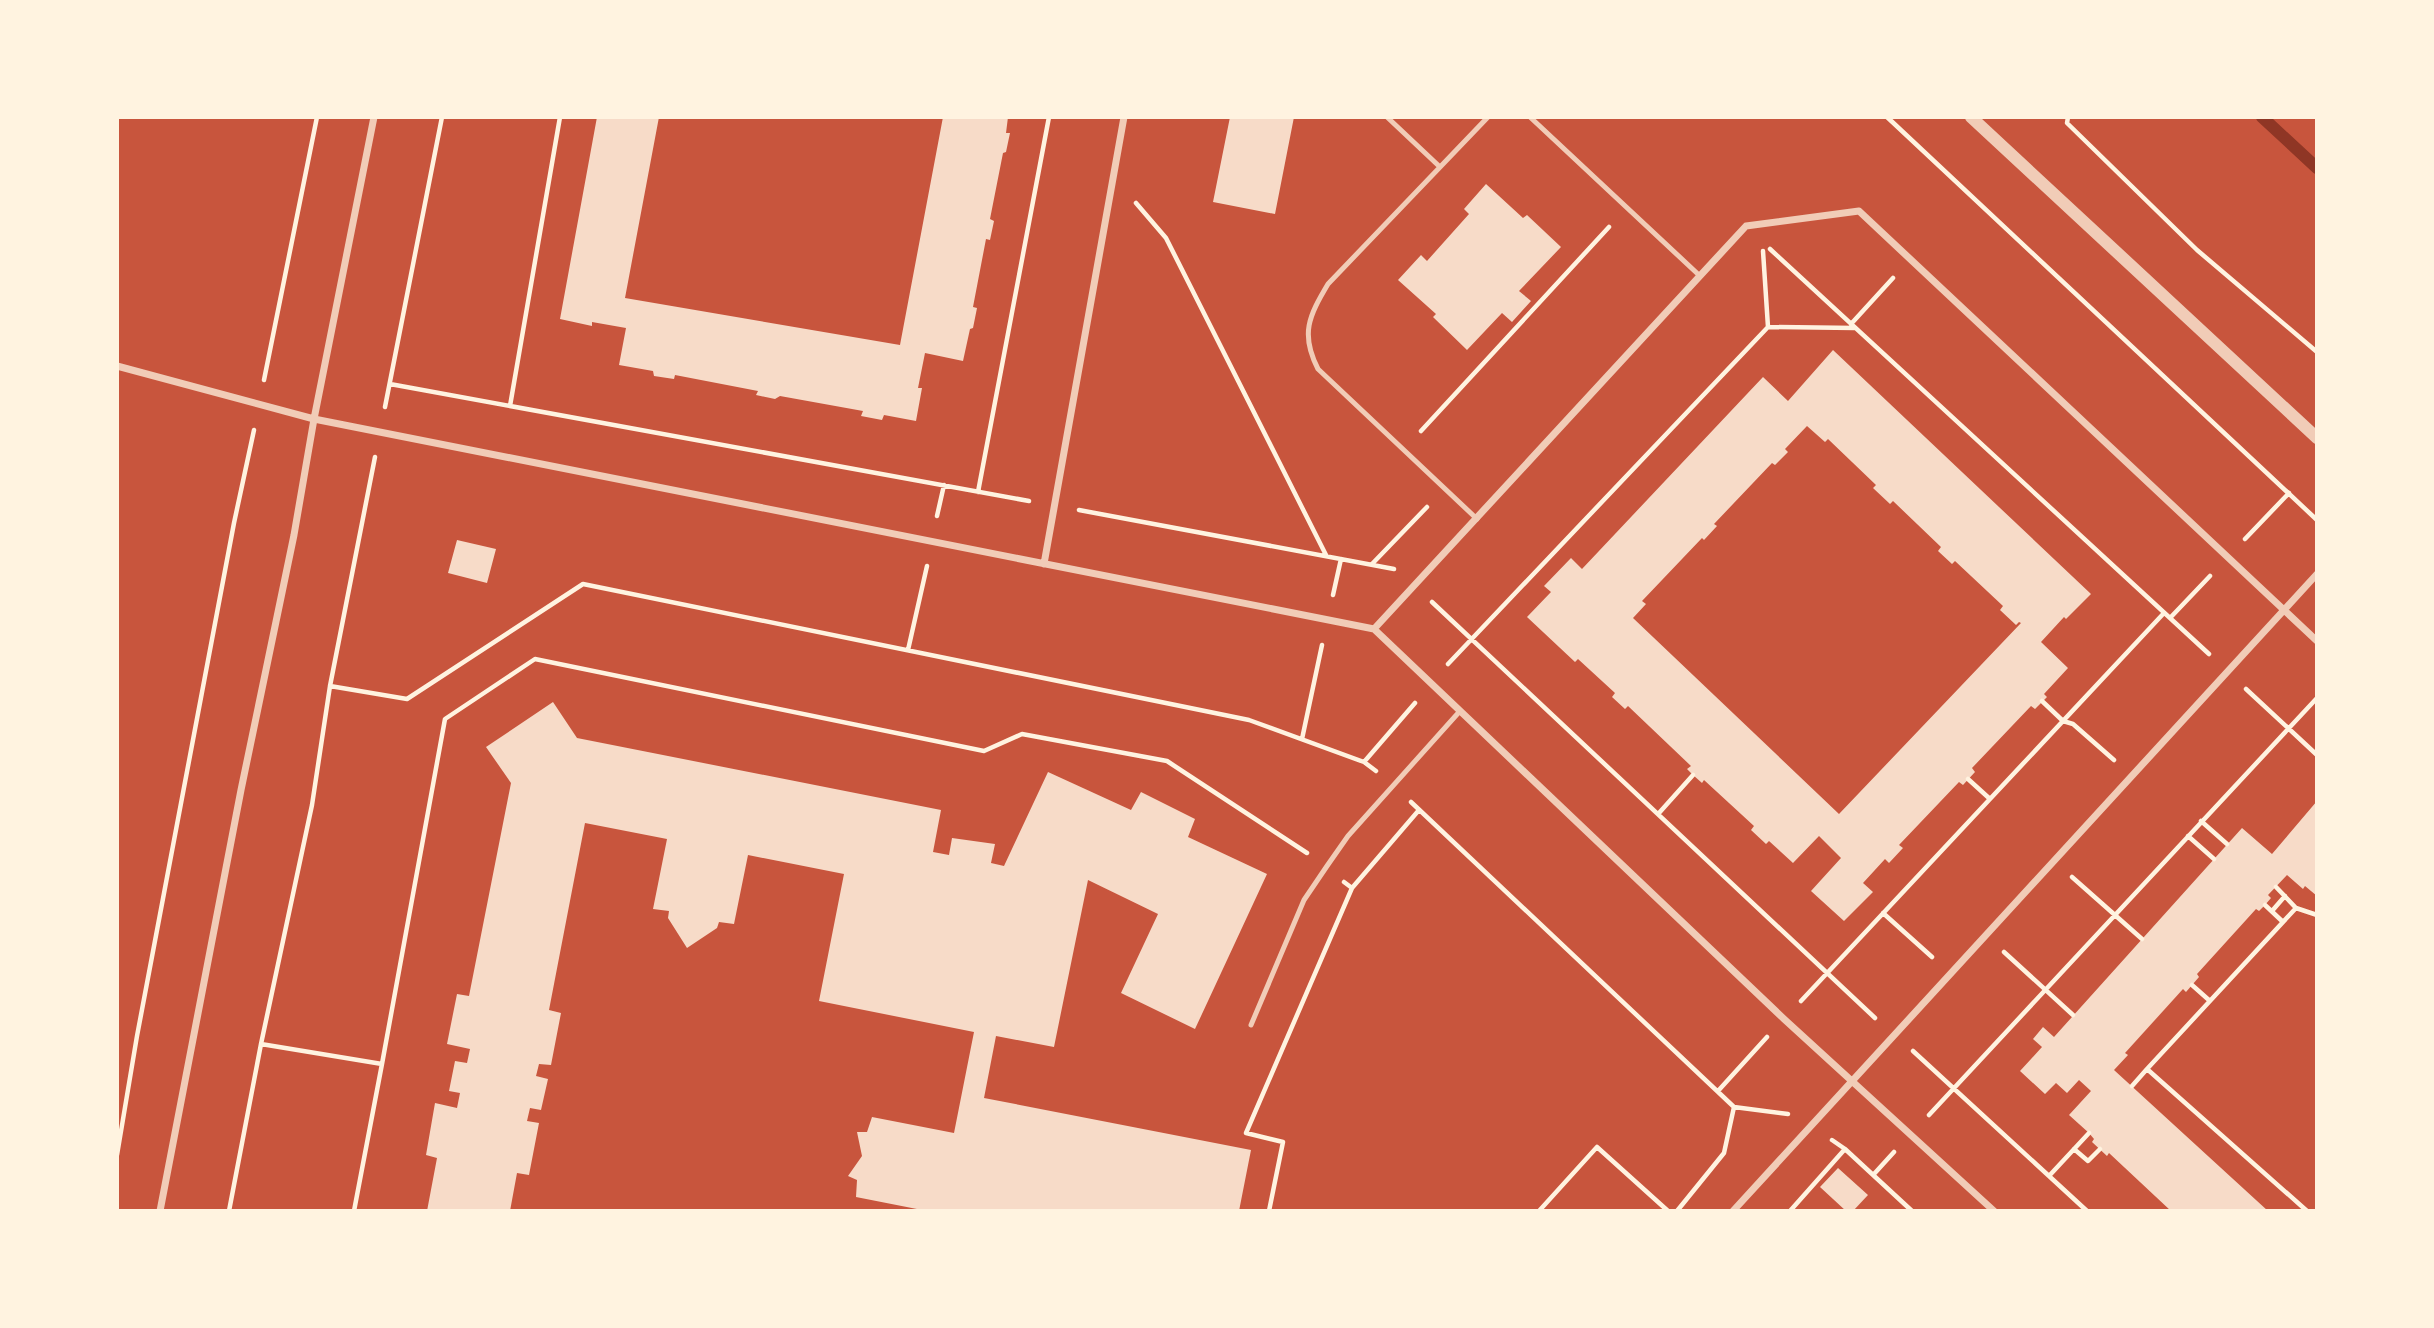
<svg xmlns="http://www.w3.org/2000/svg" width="2434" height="1328" font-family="Barlow,sans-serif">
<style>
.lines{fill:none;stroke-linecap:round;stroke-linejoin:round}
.stream{stroke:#8f3625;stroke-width:12}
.building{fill:#f7dbc8;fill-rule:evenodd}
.path{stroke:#fff3e0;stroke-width:4.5}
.service{stroke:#f1ccb7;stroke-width:5}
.minor{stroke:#f1ccb7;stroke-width:7}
.tertiary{stroke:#f1ccb7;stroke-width:12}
</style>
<rect width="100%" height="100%" fill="#c8553d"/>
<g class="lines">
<path class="stream" d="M2262,117l55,51"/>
</g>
<path class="building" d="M597,117h62l-34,181 275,47 43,-228h65l-2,16h4l-4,19 -3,1 -13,66 4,2 -4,19 -4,-1 -13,68 4,1 -4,20 -3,1 -7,32 -38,-8 -7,35h4l-6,33 -32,-6 -2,5 -21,-4 2,-5 -83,-15 -5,3 -19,-4 2,-4 -83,-16 -1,4 -20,-3 -1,-5 -34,-6 7,-37 -34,-6v4l-32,-7z
M1230,117h64l-19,97 -62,-12z
M1486,184l37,34 4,-3 34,32 -42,44 12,10 -19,21 -10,-9 -35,37 -34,-33 3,-3 -38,-34 23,-25 6,6 42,-47 -5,-5z
M1833,350l258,244 -25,25 -2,-2 -23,25 27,26 -24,26 3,3 -12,12 -4,-3 -59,62 3,4 -12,13 -4,-3 -60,63 4,3 -14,15 -4,-4 -22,24 10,9 -29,29 -33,-30 30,-33 -22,-22 -26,27 -24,-22 -3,3 -15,-14 3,-4 -50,-46 -2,3 -9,-8 -6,-6 4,-3 -63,-60 -3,3 -13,-12 3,-4 -37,-34 -3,3 -48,-45 24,-25 -7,-6 27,-28 11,11 181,-192 25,24zM1807,426l18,16 3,-3 48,46 -3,3 17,16 3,-3 48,46 -3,4 14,13 3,-3 48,45 -3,4 16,15 3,-3 2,1 -182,191 -206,-196 13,-14 -4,-3 60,-63 2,2 13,-14 -3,-2 58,-61 3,2 13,-13 -3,-3z
M457,540l39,9 -9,34 -39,-10z
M553,702l24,36 364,72 -8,42 16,3 3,-17 43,6 -4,19 13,3 44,-94 83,38 10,-18 54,27 -7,18 79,37 -72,155 -74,-36 37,-79 -70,-34 -34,167 -58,-11 -12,62 267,52 -12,61h-312l-71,-14 1,-17 -9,-4 14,-20 -5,-24h10l5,-15 82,16 20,-101 -155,-31 25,-127 -96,-19 -14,69 -15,-2 -2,6 -30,20 -19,-30 1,-7 -16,-2 14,-70 -82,-16 -36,187 12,3 -10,52 -12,-1 -3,12 12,3 -7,31 -11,-2 -3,13 12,2 -10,52 -12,-2 -7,38h-83l10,-53 -11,-3 9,-52 22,5 3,-15 -11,-2 6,-30 12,2 3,-14 -23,-5 10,-50 12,2 42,-213 -25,-36z
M2317,801v95l-12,-10 -2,3 -16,-14 -19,20 3,3 -6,7 -6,6 -3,-2 -59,65 2,3 -13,15 -3,-3 -58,64 3,2 -14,15 154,141h-97l-62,-58 -2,3 -15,-14 2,-3 -5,-6 -20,-18 22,-24 -12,-11 -12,13 -11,-10 -11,11 -25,-23 22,-24 -9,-8 10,-12 11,10 188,-209 30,26z
M1838,1168l30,27 -15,16h-7l-26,-24z"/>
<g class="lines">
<path class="path" d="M1887,117l430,403
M2068,117l-1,6 130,127 120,102
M1136,203l30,35 160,317
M1770,249l439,405
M1763,251l5,76 87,1
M1851,324l42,-46
M264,380l53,-263
M390,384l639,117
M510,406l50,-289
M385,407l57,-290
M1421,431l188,-204
M978,492l71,-375
M1079,510l315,59
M937,516l7,-31
M2245,539l44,-46
M1372,564l55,-57
M1333,595l8,-36
M1432,602l443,416
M2170,618l40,-42
M908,650l19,-84
M1448,664l320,-337
M330,686l45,-229
M2246,689l71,66
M2042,701l21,20 10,3 41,36
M1302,739l20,-94
M1364,762l51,-59
M1968,779l22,20
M1411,802l323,305 -10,46 -47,58
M1659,813l34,-38
M2201,821l26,23
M2188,836l26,23
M2072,877l70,62
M2276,887l20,21 21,7
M1352,888l67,-78
M2265,905l18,17
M2296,908l-149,161 160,142
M2272,911l13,-15
M1883,913l49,44
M2004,952l69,63
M2192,985l18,16
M1801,1001l363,-388
M261,1044l121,20 63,-345 90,-60 449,92 38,-17 145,27 140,92
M1913,1051l174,160
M2132,1086l15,-17
M1718,1091l49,-54
M1734,1107l54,7
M1929,1115l388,-417
M1832,1140l13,9 67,62
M2074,1149l14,12 12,-12
M117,1155l20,-119 97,-513 20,-93
M1874,1174l20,-22
M2049,1176l40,-43
M229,1211l32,-167 51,-239 18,-119 77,13 176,-115 666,136 115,42 12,9
M354,1211l28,-147
M1269,1211l14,-69 -37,-9 106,-245 -8,-6
M1539,1211l58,-64 71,64
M1790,1211l55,-62"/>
<path class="service" d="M1387,117l53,50
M1530,117l170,159
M1477,519l-159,-150c-18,-35 -9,-53 10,-85l160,-167
M1251,1025l53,-125 23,-34 21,-30 112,-125"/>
<path class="minor" d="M117,366l197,53 1060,210 410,390 210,192
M1044,564l80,-447
M1374,629l372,-403 113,-15 458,430
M160,1211l81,-421 53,-255 20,-116 60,-302
M1733,1211l584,-637"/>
<path class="tertiary" d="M1971,117l346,321"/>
</g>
<rect width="2434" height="1328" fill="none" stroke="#fff3e0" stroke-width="238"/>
</svg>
